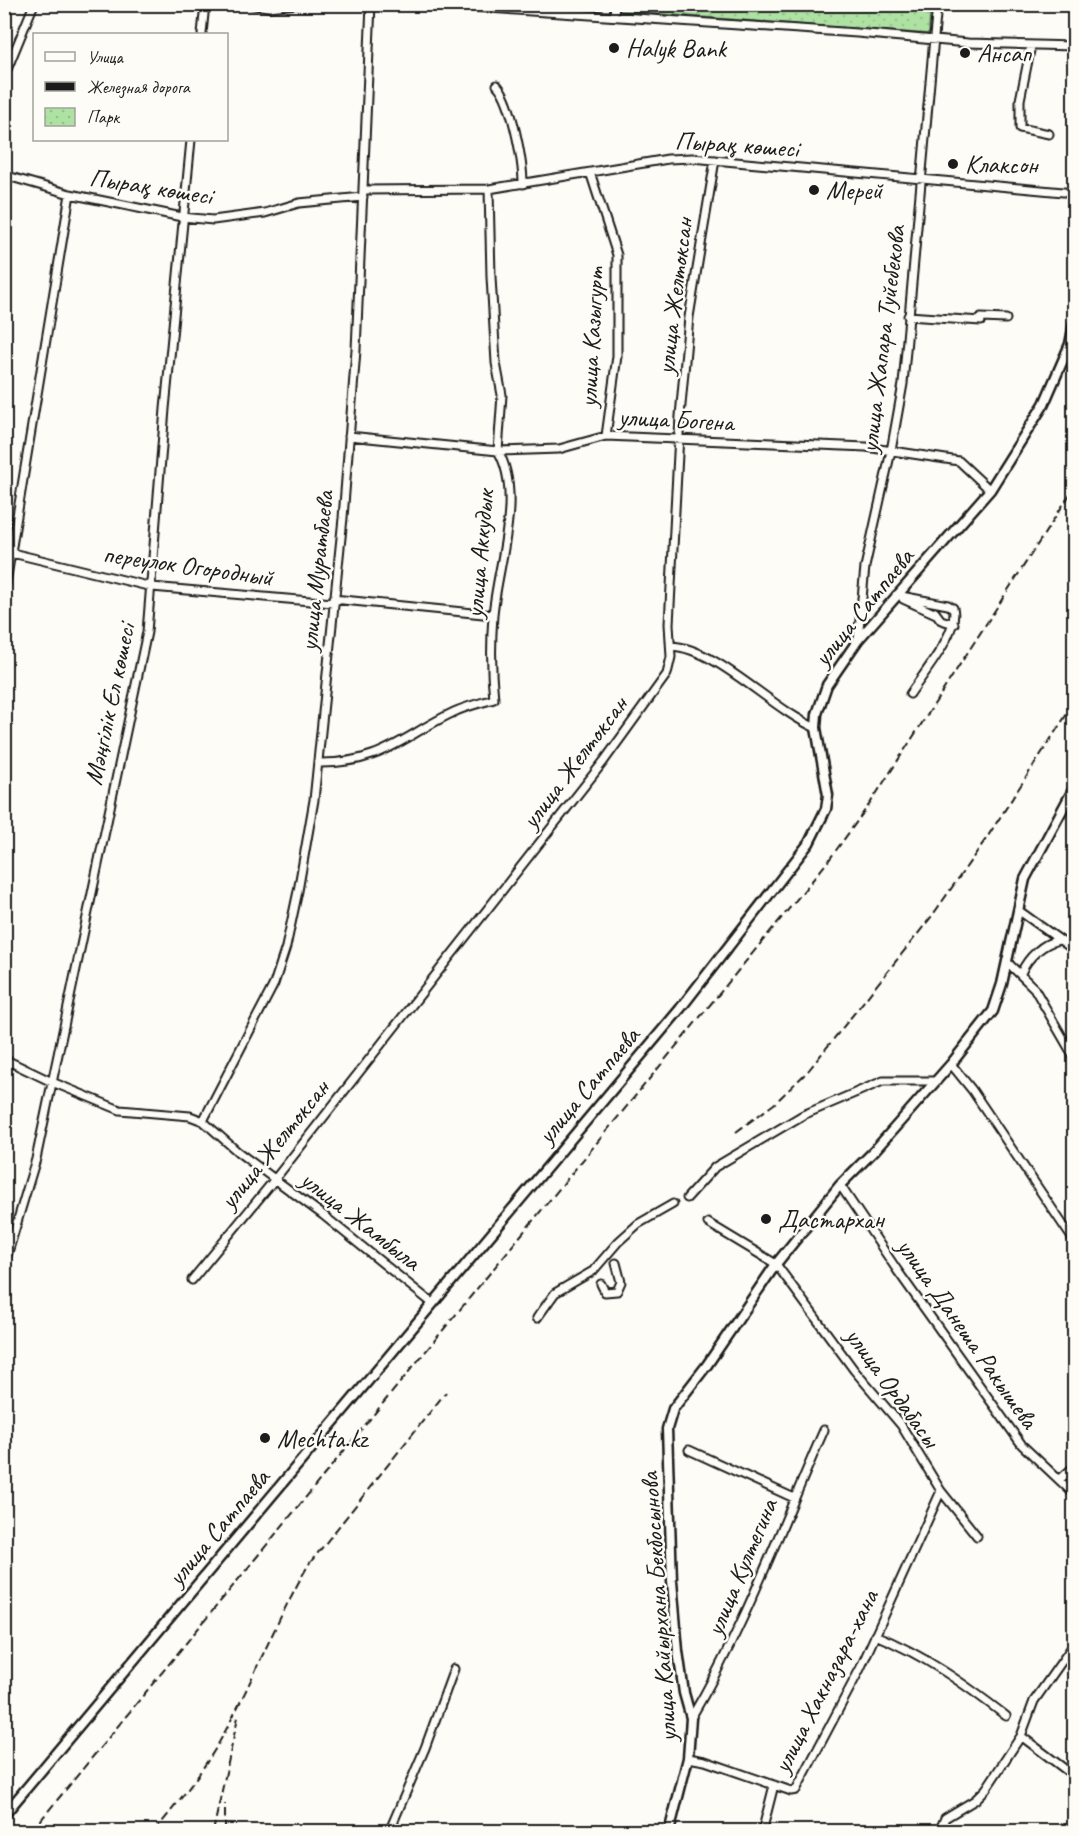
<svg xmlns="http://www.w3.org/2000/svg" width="1079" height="1836" font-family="Caveat,sans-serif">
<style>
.park{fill:url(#park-dots);stroke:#657f60;stroke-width:1.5}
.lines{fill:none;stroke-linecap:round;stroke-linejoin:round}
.minor-casing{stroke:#1c1c1c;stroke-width:11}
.tertiary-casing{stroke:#1c1c1c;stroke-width:13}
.minor{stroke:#fdfcf7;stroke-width:7}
.tertiary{stroke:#fdfcf7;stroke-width:8}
.rail{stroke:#1c1c1c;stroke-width:2;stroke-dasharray:9 4.5;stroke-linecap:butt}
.poi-dot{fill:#1c1c1c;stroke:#fdfcf7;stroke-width:2}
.labels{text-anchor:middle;stroke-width:5;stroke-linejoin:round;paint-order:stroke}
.poi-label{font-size:26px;fill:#1c1c1c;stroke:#fdfcf7;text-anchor:start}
.street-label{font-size:26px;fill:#1c1c1c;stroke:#fdfcf7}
</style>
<defs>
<pattern id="park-dots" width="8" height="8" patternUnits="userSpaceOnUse" patternTransform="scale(1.5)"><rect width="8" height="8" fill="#aee2a3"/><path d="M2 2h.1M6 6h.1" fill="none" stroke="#95c18c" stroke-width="1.8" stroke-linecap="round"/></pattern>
</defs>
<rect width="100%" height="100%" fill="#fdfcf7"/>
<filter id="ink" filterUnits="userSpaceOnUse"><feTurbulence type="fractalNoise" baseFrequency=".0167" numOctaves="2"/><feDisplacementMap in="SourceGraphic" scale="12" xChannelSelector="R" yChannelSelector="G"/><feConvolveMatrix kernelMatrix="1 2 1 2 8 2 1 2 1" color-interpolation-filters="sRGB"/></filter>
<g filter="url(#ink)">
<path class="park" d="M620,5h310l-1,29 -309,-23z"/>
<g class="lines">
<g class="minor-casing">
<path id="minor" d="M248,4l20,3 30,-3
M429,4l428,29 111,10 106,3
M614,16l1,-12
M202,34l3,-30
M1031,46l-11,54v28l29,6
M4,77l30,-73
M497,85c15,15 26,78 26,99
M590,172l27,83v101l-11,80
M4,175l66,19 112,23 31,3 52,-7 34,-10 64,-6
M363,190l126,-1 179,-30 24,-1 382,35
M908,316l73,5
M981,318l25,1
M349,436l149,15 61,-2 47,-13 260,11 93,14 31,29
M4,551l148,36 181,16
M4,595l66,-401
M896,595l52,10 5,3c7,23 -30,66 -43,86
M333,599l160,16
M903,599l33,15
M935,612l6,8 13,4
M858,640l7,-73 26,-116 12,-67 34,-380
M671,646c46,2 99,62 145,82
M318,763c64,1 83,-26 136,-51 13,-6 27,-9 40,-13 -3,-27 -3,-57 -1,-84 4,-48 31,-120 5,-164l4,-56 -6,-32 -5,-86 -2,-88
M1018,910l56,40
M1007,962l27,26 40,69
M1021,973c7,-16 22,-30 38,-33
M4,1059l48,23 68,28 70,6 13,5 35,31 85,63 109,88
M951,1064l21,26 102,151
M203,1121l71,-137 12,-37 12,-56 16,-91 29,-282 13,-168 15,-346
M840,1185l57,85 125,175 52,49
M687,1198l28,-31 88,-52 80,-34h54
M708,1223l68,41 78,106 47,55 40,66 36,45
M4,1266l32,-107 111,-527 18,-223 26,-269
M192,1280l83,-101 329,-418 63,-87 4,-17 -2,-33 11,-208 9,-99 26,-157
M601,1284l4,8 12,-1 4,-9 -5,-19
M537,1318l18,-25 38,-22 25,-29 20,-18 35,-20
M689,1450l105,48
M1059,1480l15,-13
M875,1635c48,19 91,50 131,81
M691,1718c54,-91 90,-191 133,-288
M1021,1736l53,40
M688,1758l17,3 86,30 5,-1 64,-121 81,-178
M389,1832l36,-84 29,-79
M762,1832l12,-47
M939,1832l6,-14 30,-18 11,-11 35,-53 13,-35 40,-57"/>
</g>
<g class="tertiary-casing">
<path id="tertiary" d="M4,1815l676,-806 129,-166 17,-34 2,-14 -12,-67 1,-14 10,-29 31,-45 132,-150 54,-86 26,-60 4,-20
M669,1832l19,-74 3,-40 -7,-25 -6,-42 -6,-70 -5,-152 6,-20 34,-44 69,-101 64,-79 34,-34 77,-87 42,-53 9,-27 23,-105 49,-91"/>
</g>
<use href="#minor" class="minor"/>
<use href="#tertiary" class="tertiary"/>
<path class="rail" d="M736,1132l38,-28 34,-33 124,-155 56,-80 86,-133
M31,1832l798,-972 42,-58 203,-314
M154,1832c23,-28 45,-56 63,-86 34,-59 57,-123 92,-182l137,-172
M213,1832l25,-115
M225,1832v-28"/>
</g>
</g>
<g class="poi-dot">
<circle cx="614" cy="48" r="6"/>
<circle cx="965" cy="53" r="6"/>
<circle cx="953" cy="164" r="6"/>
<circle cx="814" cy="190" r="6"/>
<circle cx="766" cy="1219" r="6"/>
<circle cx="265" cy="1438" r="6"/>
</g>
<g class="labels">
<g class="poi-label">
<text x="626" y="57">Halyk Bank</text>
<text x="977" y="62">Ансап</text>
<text x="965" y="173">Клаксон</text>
<text x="826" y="199">Мерей</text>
<text x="778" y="1228">Дастархан</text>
<text x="277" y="1447">Mechta.kz</text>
</g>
<g class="street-label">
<text transform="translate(737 144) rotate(4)" y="9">Пырақ көшесі</text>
<text transform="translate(151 186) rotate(9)" y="9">Пырақ көшесі</text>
<text transform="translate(674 296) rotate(-83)" y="9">улица Желтоксан</text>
<text transform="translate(591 337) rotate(-87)" y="9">улица Казыгурт</text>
<text transform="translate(882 339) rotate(-83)" y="9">улица Жапара Туйебекова</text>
<text transform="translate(676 419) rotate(3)" y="9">улица Богена</text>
<text transform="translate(479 554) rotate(-85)" y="9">улица Аккудык</text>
<text transform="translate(188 565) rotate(8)" y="9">переулок Огородный</text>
<text transform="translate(316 571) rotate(-84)" y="9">улица Муратбаева</text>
<text transform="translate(863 607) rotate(-51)" y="9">улица Сатпаева</text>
<text transform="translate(109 704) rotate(-78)" y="9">Мәңгілік Ел көшесі</text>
<text transform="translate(574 762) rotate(-53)" y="9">улица Желтоксан</text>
<text transform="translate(588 1085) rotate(-50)" y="9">улица Сатпаева</text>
<text transform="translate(274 1144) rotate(-51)" y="9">улица Желтоксан</text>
<text transform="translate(361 1220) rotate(38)" y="9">улица Жамбыла</text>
<text transform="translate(968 1333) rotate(55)" y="9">улица Данеша Ракышева</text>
<text transform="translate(893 1387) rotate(54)" y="9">улица Ордабасы</text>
<text transform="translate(218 1527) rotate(-50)" y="9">улица Сатпаева</text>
<text transform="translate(741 1567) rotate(-67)" y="9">улица Култегина</text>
<text transform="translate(658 1607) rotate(-94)" y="9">улица Кайырхана Бекбосынова</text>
<text transform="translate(825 1681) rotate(-63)" y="9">улица Хакназара-хана</text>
</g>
</g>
<rect width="1079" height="1836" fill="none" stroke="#fdfcf7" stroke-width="24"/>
<rect x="12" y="12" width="1055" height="1812" fill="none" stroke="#1c1c1c" stroke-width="2" filter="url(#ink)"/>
<rect x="33" y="33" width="195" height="108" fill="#fdfcf7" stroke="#a3a29f" stroke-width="1.5"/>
<rect x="45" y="52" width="30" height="9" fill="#fdfcf7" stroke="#a3a29f" stroke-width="1.5"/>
<text x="87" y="63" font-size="18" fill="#1c1c1c">Улица</text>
<rect x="45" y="82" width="30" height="9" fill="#1c1c1c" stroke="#a3a29f" stroke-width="1.5"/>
<text x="87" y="93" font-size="18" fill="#1c1c1c">Железная дорога</text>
<rect x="45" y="108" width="30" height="18" fill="url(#park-dots)" stroke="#a3a29f" stroke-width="1.5"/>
<text x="87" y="123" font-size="18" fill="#1c1c1c">Парк</text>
</svg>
